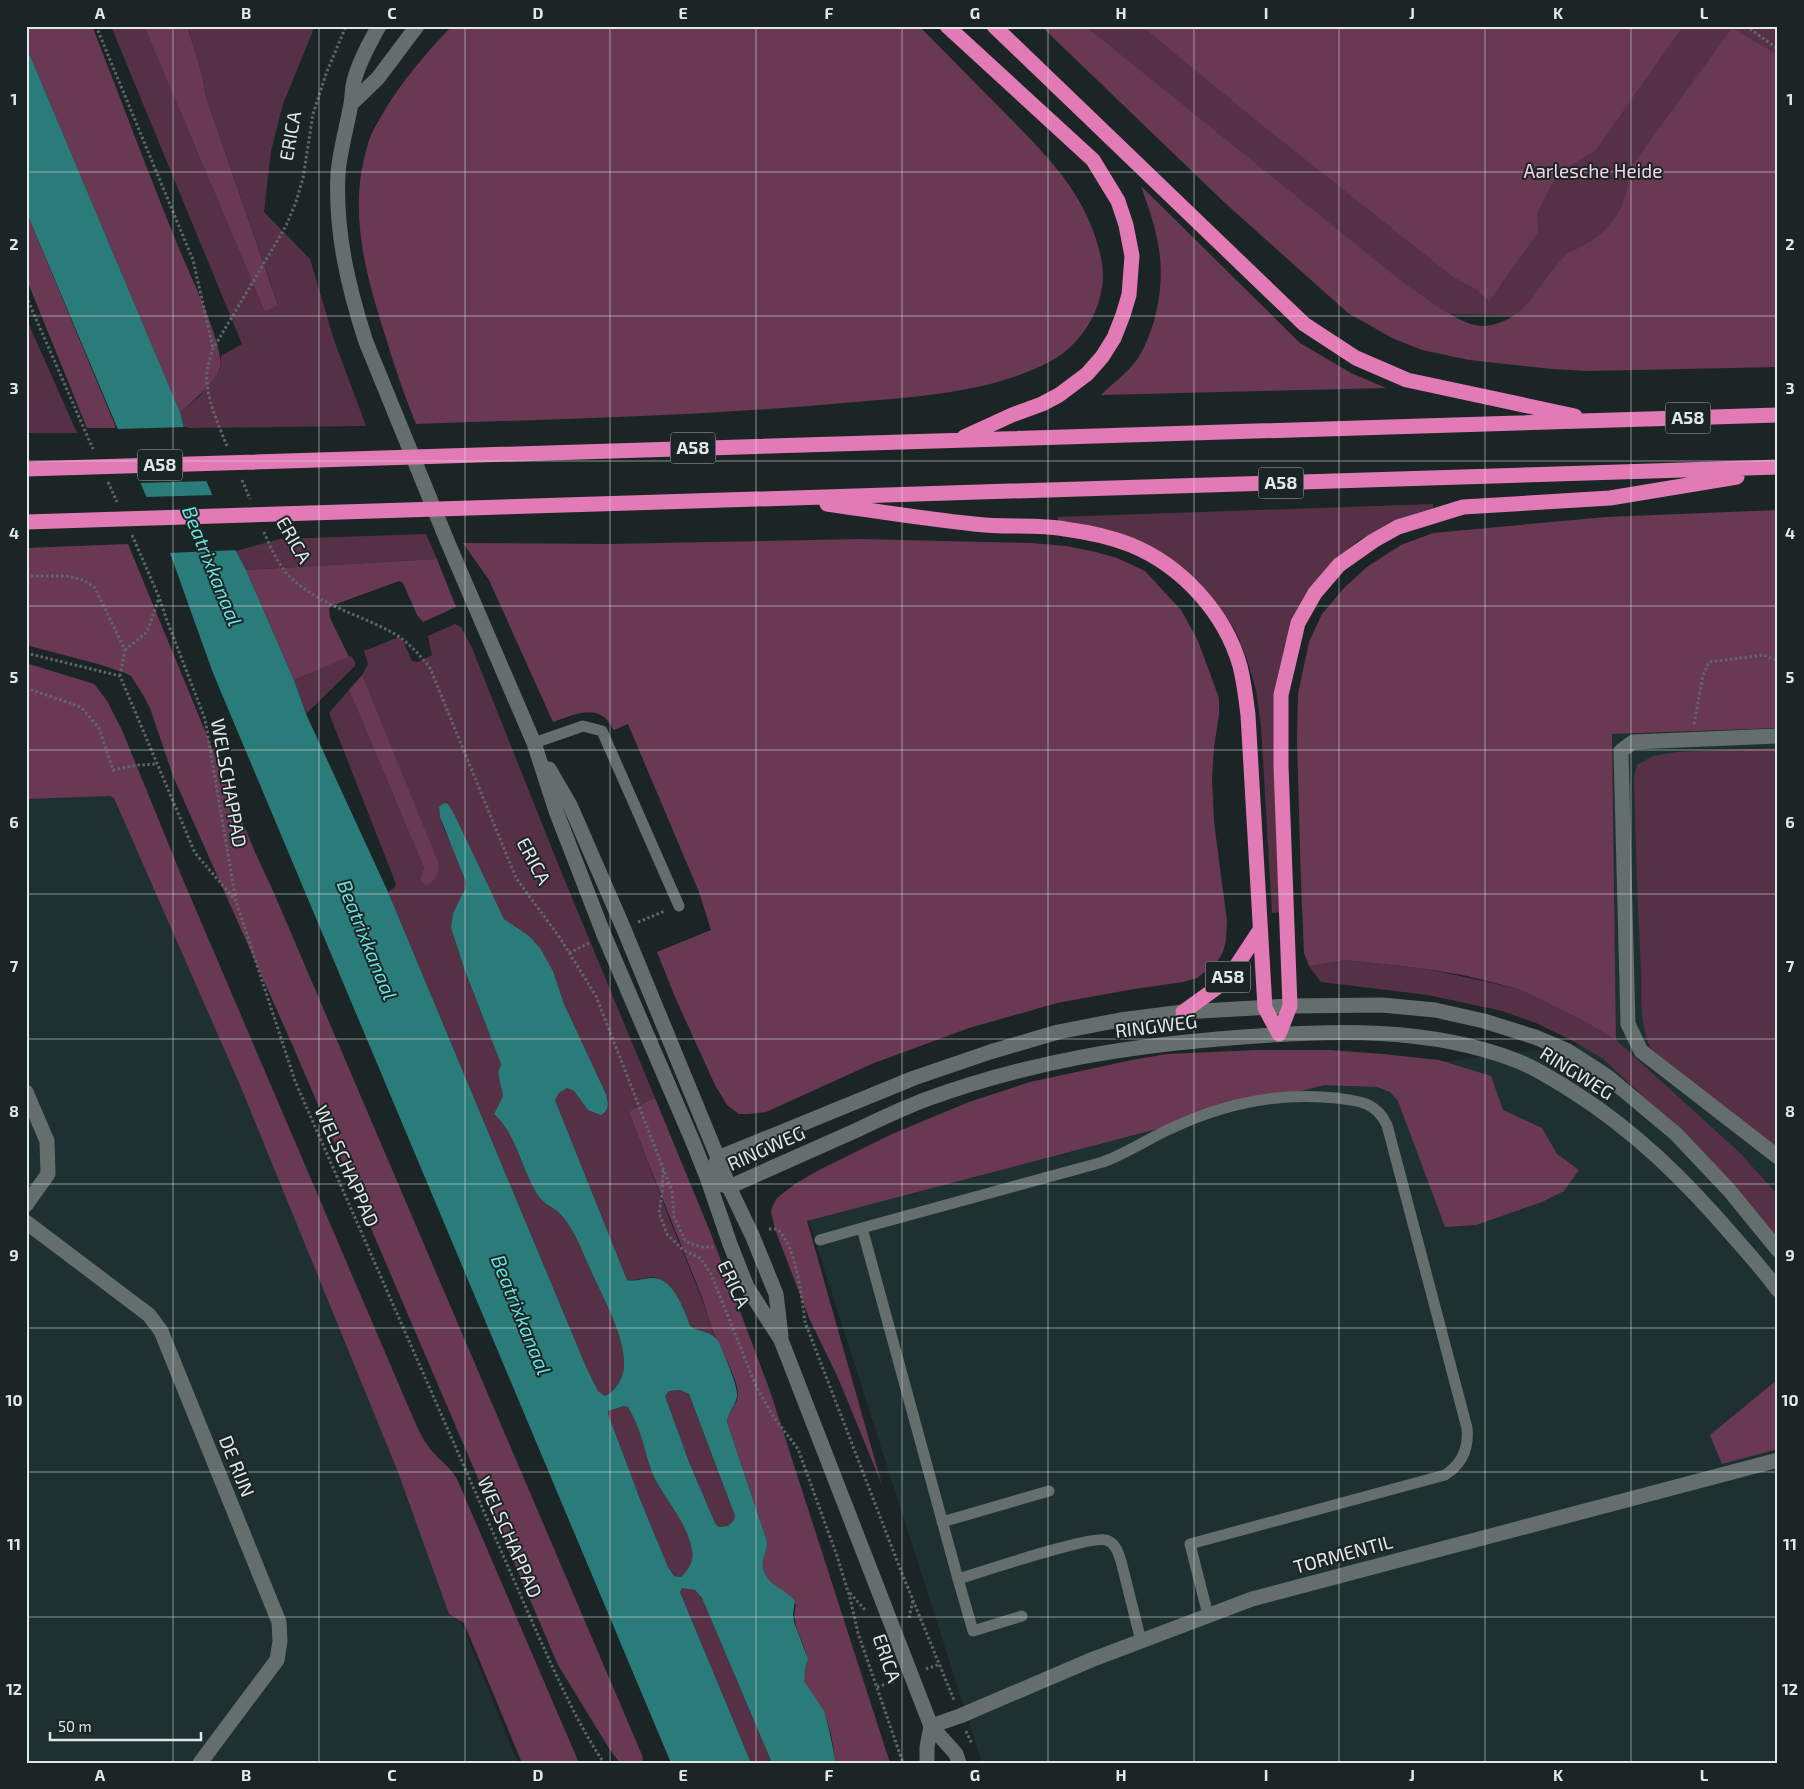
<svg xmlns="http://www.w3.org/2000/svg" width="1804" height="1789" font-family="'Exo 2',sans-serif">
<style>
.built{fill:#1f3030}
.green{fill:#563146}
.forest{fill:#693954}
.water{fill:#2a7c7a;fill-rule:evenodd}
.pier{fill:#1c2525}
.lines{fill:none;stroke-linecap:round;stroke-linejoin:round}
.path{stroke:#5e6666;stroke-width:3;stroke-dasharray:2.5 2.5;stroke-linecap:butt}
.lane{stroke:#636e6d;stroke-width:11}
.street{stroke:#636e6d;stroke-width:15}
.secondary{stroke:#636e6d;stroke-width:15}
.highway{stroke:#e17ab5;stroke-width:15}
.grid{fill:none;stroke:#e2e8e8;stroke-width:1;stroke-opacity:0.55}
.labels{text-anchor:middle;stroke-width:4;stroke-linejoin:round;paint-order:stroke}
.shield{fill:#1c2525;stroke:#a7aeae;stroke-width:1}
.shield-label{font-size:18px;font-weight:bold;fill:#e2e8e8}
.street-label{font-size:19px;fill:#e2e8e8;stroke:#1c2525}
.park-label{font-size:19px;fill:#f6d4e5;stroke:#1c2525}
.water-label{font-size:20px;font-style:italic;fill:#6be2df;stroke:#1c2525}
.neatline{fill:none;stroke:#e2e8e8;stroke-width:2}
.grid-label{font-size:16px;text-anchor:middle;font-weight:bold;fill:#e2e8e8}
</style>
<rect width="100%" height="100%" fill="#1c2525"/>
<path class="built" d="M1778,728v1035h-796l-176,-551 555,-140 255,-32 -4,-306z
M125,788l393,975h-492v-970z"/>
<path class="green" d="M111,26h33l121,286 13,-8 -72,-207 -4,-23 -15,-48h128l-32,78 -12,47 -7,61 46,47 24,81 32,86 -182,2 -4,-16 20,-16 20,-27 1,-13 21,-12z
M1079,26h699v293l-415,-6z
M26,318l51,115h-51z
M1433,504v4l-38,13 -36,19 -18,16 -43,57 -14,36 -8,36 -2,41 8,186 -10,1 -11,-187 -5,-36 -8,-28 -12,-30 -16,-24 -23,-27 -38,-30 -44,-19 -57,-10v-5z
M426,534l11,25 -191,11 -10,-19 44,-12z
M455,624l6,3 11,21 86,216 97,234 -22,11 -3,6 39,103 33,81 12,37c-6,-4 -16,-4 -21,-9 -6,-5 -8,-15 -11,-21 -3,-6 -18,-24 -24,-27 -8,-5 -22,3 -31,1l-72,-180 4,-7 8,-5 7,3 14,19 20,-9 -2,-7 -42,-90 -11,-33 -17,-28 -32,-24 -56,-115 -9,3 1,10 4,12 9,19 13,34 -1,7 -12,24 -2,15 13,40 37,96 -3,9 5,23 -9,18c24,22 27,56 45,83 6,8 17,11 23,19 14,16 21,38 30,57 12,27 33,63 32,93 0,11 -9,26 -19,30l-7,-5 -11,-22 -199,-477 7,-5 1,-3 -67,-171 20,-23 75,178 -4,12 10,5 -68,-210 6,-11 -4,-13 35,-14 4,4 9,20 6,1 14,-7 -4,-19z
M351,656l4,6v4l-49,48 -12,-34z
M1778,748v403l-127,-102c-12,-24 -9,-54 -10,-80 -4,-64 -5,-128 -7,-192l3,-12 16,-9 24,-4z
M1346,960l82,9 91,20 65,32 32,19 124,113 38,42v50l-89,-106 -87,-81 -31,-18 -35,-17 -34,-12 -74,-16 -107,-13 -12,-16z
M680,1390l9,4 46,122v4l-7,6 -9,1 -4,-4 -26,-61 -24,-66 4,-5z
M624,1406h4c4,7 7,14 10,21 6,16 9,33 15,48 12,25 34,47 39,75 2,12 -3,18 -11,27l-7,-1 -6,-9 -28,-68 -32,-85v-3z
M682,1588l13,2 7,8 70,165h-21l-71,-171z"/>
<path class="forest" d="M26,26h66c29,73 56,147 86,220 9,23 47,100 42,121 -3,14 -29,36 -40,45l-154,-366z
M144,26h43l15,48 4,23 72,208 -13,7z
M452,26h467c28,28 55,56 83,84 45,46 88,86 100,153 6,39 -18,80 -51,98 -62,33 -140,36 -208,42 -142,13 -284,16 -427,21 -12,-29 -22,-59 -31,-89 -21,-66 -39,-132 -14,-200 3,-7 7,-13 11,-20 19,-33 43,-61 70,-89z
M1041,26h44l320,258c18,12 58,44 80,42 44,-5 53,-44 80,-70 6,-6 16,-8 23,-13 27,-16 41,-42 41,-73l103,-142 46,27v312l-191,4 -35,-2 -83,-9 -47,-10 -30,-12 -44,-25 -123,-110z
M1142,26h541l-88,125 -24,14 -17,15 -17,33 1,19 -49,69 -13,-12 -24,-13 -190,-151z
M1141,186l159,157 51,30 35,15 -285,7c10,-10 22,-19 31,-29 11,-12 17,-30 22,-45 14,-53 5,-85 -13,-135z
M26,211l89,214v3h-28l-61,-150z
M1778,510v218l-166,6 4,306 -32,-19 -65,-32 -52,-13 -39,-7 -82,-9 -37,6 -5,-13 -3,-70 -4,-144 1,-45 11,-52 13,-28 22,-26 23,-21 34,-22 32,-12 173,-16z
M861,539l171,4 34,3 30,6 21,6 28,13 36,39 17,31 21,57v17l-5,32 -2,32 2,43 13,99 -1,19 -3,12 -7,11 -19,15 -14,4 -49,7 -77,14 -88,25 -95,35 -108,49 -18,2h-9l-12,-9 -12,-20 -40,-88 -18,-45 54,-22 -12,-38 -71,-168 -14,6c-3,-4 -6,-10 -10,-13 -15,-11 -36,0 -51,5l-64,-142 -26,-37 147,1z
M128,544l127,308 19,41 368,862 1,8h-23l-10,-13 -52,-85 -266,-621 -119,-268 -23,-68 -7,-13 -12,-19 -6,-3 -27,-9 -72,-19v-97z
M437,559l19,48 -33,15 -6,-7 -14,-32 -4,-2 -68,25 -2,3 1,9 19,39 -55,23 -48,-110z
M26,663l65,20 4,2 12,16 15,29 62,152 224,524c6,13 11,28 20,40 9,13 22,20 29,33l122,284h-57l-58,-140 -15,-9 -51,-142 -158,-387 -126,-287 -4,-2 -84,3z
M362,675l76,187c2,9 -3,20 -12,24l-6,-6 4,-12 -75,-178z
M1330,1050l53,4 56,6 52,16 12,34 39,18 15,26 22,16 -15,21 -22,11 -66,23 -31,2 -47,-126 -8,-9 -13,-5 -53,-2 -517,136 75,264 -43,-105 -30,-62 -33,-86 -5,-19 1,-6 5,-9 18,-14 24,-14 73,-36 77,-32 61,-20 102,-22 35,-6 90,-4z
M655,1098l54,131 61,162 120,372h-54c-3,-17 -5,-35 -12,-50 -5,-11 -18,-20 -20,-33 -1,-8 5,-16 3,-23 -4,-19 -17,-32 -11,-52 -8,-16 -29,-18 -33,-37 -2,-8 5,-18 4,-27l-40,-119c1,-10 11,-18 11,-28 0,-15 -18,-46 -24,-60 -5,-12 -8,-25 -12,-37 -24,-60 -49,-121 -72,-182v-3l3,-3z
M1778,1379v70l-56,15 -12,-29z"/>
<path class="water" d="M26,46l154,366 4,16 52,123 10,19 48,110 12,34 82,178 199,477 11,22 7,5c10,-4 19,-19 19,-30 1,-30 -20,-66 -32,-93 -9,-19 -16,-41 -30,-57 -6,-8 -17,-11 -23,-19 -18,-27 -21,-61 -45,-83l9,-18 -5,-23 3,-9 -37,-96 -13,-40 2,-15 12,-24 1,-7 -26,-65 -1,-10 5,-4 4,1 7,12 49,103 25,17 11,12 13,23 11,33 42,90c2,8 4,16 -5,21l-13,-5 -14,-19 -7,-3 -8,5 -4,7 72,180c8,2 16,-2 24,-2 22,-1 32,30 39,47 9,9 20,4 28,16 5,11 21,46 19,56 -2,9 -9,16 -10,25l40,119c1,9 -6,19 -4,27 4,18 22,20 32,33l-2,13 1,8 14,37 -3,11 -1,11 20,30 4,14 8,38h-64l-70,-165 -7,-8 -13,-2 -2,4 71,171h-80l-458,-1090 -43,-120 -144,-342zM680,1390l9,4 46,122 -1,4 -6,6 -9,1 -4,-4 -26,-61 -24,-66 4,-5zM624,1406l4,1c4,7 7,13 10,21 6,15 9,32 15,47 12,25 34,47 39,75 2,12 -3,18 -11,27l-7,-1 -6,-9 -28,-68 -32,-85v-3z"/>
<path class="pier" d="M187,427l22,54 -70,2 -23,-54z
M215,495l24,55 -72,3 -23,-56z"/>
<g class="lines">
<path class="path" d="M96,26l97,234 20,88
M1746,26l32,23
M26,296l67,153
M227,446c-9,-22 -22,-50 -20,-75 1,-7 4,-15 6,-22l73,-123 10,-24 7,-24 10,-64 13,-40 20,-48
M242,480l8,19
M108,482l9,20
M264,532c6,15 16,36 27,46 32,29 68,36 104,56 14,9 25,21 35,34l86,210 44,60 36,58 76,195 2,26 12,25 16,5h11
M132,535l27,62 7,21 39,101 31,182 59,180 243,554c20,44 39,88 66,128
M26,576h41l17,4 11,8 30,62 -5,26
M125,650l22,-18 12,-34
M26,653l94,23 75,177 41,48
M26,688l55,19 18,21 14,42 25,-5 19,-1
M1694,724l9,-49 6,-13 55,-7 14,6
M638,922l27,-11
M569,953l20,-10
M663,1170l-1,24 -3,19 8,21 16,16 17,8 11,16 45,112 17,30 25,33 39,107 13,42 8,35 45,130
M769,1229h8c19,15 25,70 28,93l96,249 53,129
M850,1593l16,18
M909,1618l4,-18
M926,1669l14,-5
M877,1687l18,-6
M966,1731l6,13"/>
<path class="lane" d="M534,743l49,-17 19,5 77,175
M820,1240l42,-12
M942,1522l107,-31
M958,1579l15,52 49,-15
M1141,1641l-20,-80c-3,-8 -5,-18 -15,-21 -15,-5 -125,32 -148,39l-96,-351 241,-66c25,-9 46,-24 69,-34 51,-24 108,-36 164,-30 24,3 40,4 51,27l80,303c2,20 -5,36 -22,47l-255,69 18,71"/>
<path class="street" d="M1778,736l-145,6 -12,9 7,273 13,27 137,106
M26,1092l21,49 1,33 -22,31
M26,1222l123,93 12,16 118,291 1,19 -3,19 -77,103
M931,1726l29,-10 131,-56 161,-61 526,-139"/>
<path class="secondary" d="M379,26c-9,16 -23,41 -26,60 -1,7 -1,15 -3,23 -4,21 -10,42 -12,64 -3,58 10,114 28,169l82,201 86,200 22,68 48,124 89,207 15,38 22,64 17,43 34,53 150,386 25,28 3,9
M351,104l27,-26 39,-52
M549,769l21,36 53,122 95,231 11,29 23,48 24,59 5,42
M708,1180l10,-22 196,-80 76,-26 68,-20 62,-12 63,-8 107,-6 92,-1 53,5 49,11 51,16 33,14 25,16 15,10 68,57 53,56 49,60
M708,1180l21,7c42,-19 85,-38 128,-57 23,-11 46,-22 70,-31 105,-38 205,-54 316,-62 90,-7 186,-10 272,23 20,7 39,20 57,31 62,39 113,89 161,145 15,17 31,35 45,54
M927,1763v-16l4,-21"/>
<path class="highway" d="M947,26l146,134 25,41 8,24 6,31 -3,39 -6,20 -9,23 -12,19 -15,17 -28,21 -17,9 -30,11 -48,22
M994,26l310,298 52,34 51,22 168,36
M26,469l1752,-54
M827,504c49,7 98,15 147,20 30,4 61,0 91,5 22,3 46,8 66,16 51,21 94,68 109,121 4,16 6,32 8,49l17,293 14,26
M26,522l1752,-55
M1183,1012l36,-26 12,-12 29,-44
M1279,1034l11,-28 -9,-240v-71l17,-72 17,-30 24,-28 34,-24 25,-14 65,-20 147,-9 127,-21"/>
</g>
<path class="grid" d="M173,26v1737M319,26v1737M465,26v1737M610,26v1737M756,26v1737M902,26v1737M1048,26v1737M1194,26v1737M1339,26v1737M1485,26v1737M1631,26v1737M26,172h1752M26,316h1752M26,461h1752M26,606h1752M26,750h1752M26,894h1752M26,1039h1752M26,1184h1752M26,1328h1752M26,1472h1752M26,1617h1752"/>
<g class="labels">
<g class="shield">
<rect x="1665.5" y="402.5" width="45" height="31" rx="4"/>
<rect x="670.5" y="432.5" width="45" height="31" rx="4"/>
<rect x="137.5" y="449.5" width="45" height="31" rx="4"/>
<rect x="1258.5" y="467.5" width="45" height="31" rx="4"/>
<rect x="1205.5" y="961.5" width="45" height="31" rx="4"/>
</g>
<g class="shield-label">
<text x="1688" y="424">A58</text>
<text x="693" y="454">A58</text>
<text x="160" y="471">A58</text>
<text x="1281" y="489">A58</text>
<text x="1228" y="983">A58</text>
</g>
<g class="street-label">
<text transform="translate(290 136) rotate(-80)" y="7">ERICA</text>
<text transform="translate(294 540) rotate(60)" y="7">ERICA</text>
<text transform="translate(229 783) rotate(80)" y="7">WELSCHAPPAD</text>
<text transform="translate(534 861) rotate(62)" y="7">ERICA</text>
<text transform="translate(1156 1026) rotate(-7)" y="7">RINGWEG</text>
<text transform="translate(1577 1073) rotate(32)" y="7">RINGWEG</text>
<text transform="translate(766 1148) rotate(-24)" y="7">RINGWEG</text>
<text transform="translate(347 1166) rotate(66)" y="7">WELSCHAPPAD</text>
<text transform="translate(734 1284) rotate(65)" y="7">ERICA</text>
<text transform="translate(237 1466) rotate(68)" y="7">DE RIJN</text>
<text transform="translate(510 1537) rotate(66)" y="7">WELSCHAPPAD</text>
<text transform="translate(1343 1554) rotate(-15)" y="7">TORMENTIL</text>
<text transform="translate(887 1658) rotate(71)" y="7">ERICA</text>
</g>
<g class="park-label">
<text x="1593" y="178">Aarlesche Heide</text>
</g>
<g class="water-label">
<text transform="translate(212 566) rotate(68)" y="7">Beatrixkanaal</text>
<text transform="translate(367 940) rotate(68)" y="7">Beatrixkanaal</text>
<text transform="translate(521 1315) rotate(68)" y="7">Beatrixkanaal</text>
</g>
</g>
<rect width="1804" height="1789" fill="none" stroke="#1c2525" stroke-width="55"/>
<path d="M50 1732v8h151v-8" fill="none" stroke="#e2e8e8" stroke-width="2.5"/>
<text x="58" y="1732" font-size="15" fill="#e2e8e8" stroke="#1c2525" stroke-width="4" paint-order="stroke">50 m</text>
<rect x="28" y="28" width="1748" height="1734" class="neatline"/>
<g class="grid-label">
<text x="100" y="19">A</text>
<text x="246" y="19">B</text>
<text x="392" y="19">C</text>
<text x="538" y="19">D</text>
<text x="683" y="19">E</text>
<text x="829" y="19">F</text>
<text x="975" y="19">G</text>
<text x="1121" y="19">H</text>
<text x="1266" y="19">I</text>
<text x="1412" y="19">J</text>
<text x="1558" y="19">K</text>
<text x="1704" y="19">L</text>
<text x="14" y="105">1</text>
<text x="1790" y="105">1</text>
<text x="14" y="250">2</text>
<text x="1790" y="250">2</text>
<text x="14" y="394">3</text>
<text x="1790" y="394">3</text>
<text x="14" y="539">4</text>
<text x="1790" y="539">4</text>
<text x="14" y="683">5</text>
<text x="1790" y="683">5</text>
<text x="14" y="828">6</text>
<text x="1790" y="828">6</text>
<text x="14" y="972">7</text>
<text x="1790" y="972">7</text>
<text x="14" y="1117">8</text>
<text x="1790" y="1117">8</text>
<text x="14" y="1261">9</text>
<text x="1790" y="1261">9</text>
<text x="14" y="1406">10</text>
<text x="1790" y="1406">10</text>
<text x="14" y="1550">11</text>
<text x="1790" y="1550">11</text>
<text x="14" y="1695">12</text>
<text x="1790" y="1695">12</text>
<text x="100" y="1781">A</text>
<text x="246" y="1781">B</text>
<text x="392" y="1781">C</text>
<text x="538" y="1781">D</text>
<text x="683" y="1781">E</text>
<text x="829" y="1781">F</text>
<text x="975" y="1781">G</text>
<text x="1121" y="1781">H</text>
<text x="1266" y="1781">I</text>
<text x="1412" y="1781">J</text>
<text x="1558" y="1781">K</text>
<text x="1704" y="1781">L</text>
</g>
</svg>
